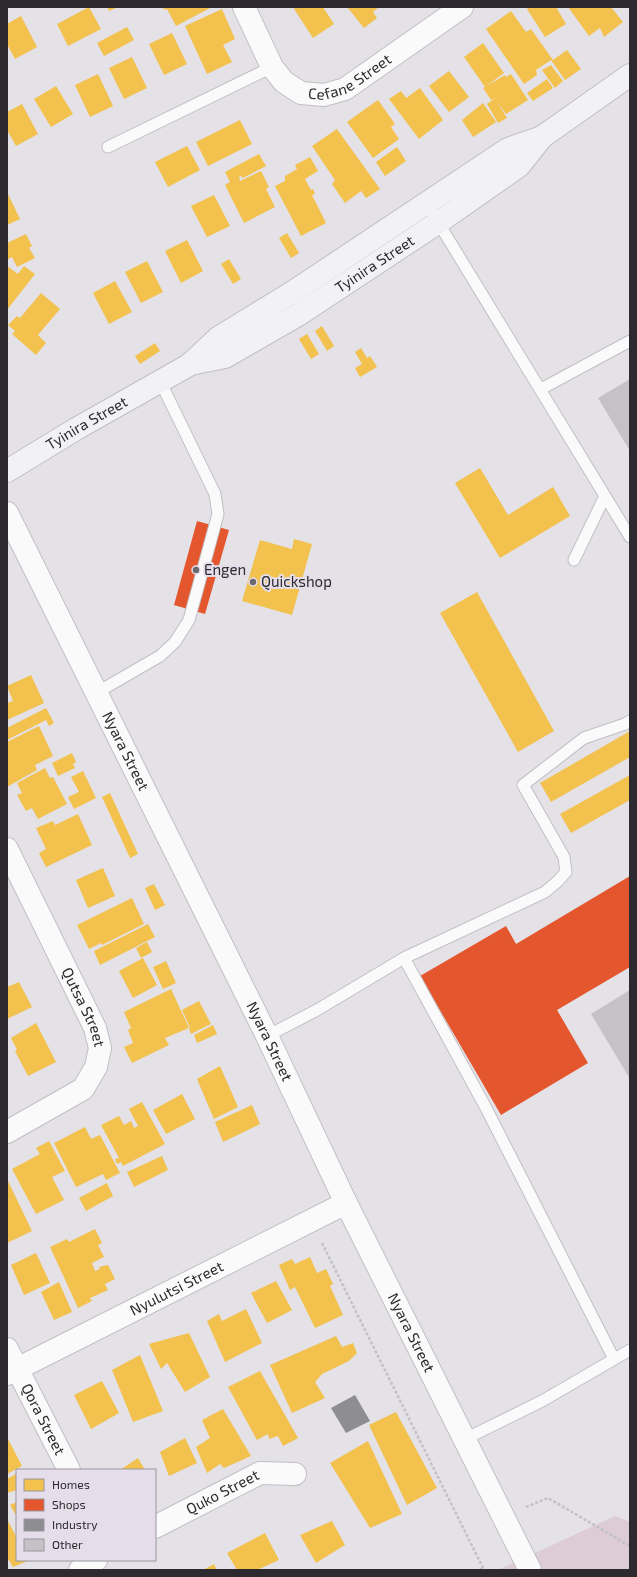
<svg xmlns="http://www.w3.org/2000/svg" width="637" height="1577" font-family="'Exo 2',sans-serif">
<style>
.green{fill:#ddccd5}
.homes{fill:#f2c14e}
.shops{fill:#e4572e}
.industry{fill:#8d8d92}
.building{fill:#c5c2c7}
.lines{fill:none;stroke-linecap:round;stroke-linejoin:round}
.lane-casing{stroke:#c1bfc3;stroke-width:13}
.street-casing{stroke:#c1bfc3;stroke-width:24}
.secondary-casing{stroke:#c1bfc3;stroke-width:24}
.path{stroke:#c3c2c3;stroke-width:2.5;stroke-dasharray:3 2;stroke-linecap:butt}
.lane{stroke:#fbfafb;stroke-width:11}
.street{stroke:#fbfafb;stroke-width:22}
.secondary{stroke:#f2f1f5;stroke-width:22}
.poi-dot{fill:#6c6a6f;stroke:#e5deea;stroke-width:1.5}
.labels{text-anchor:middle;stroke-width:4;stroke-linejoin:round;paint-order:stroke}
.street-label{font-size:15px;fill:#2c2a2e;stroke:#e5deea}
.poi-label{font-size:15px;fill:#2c2a2e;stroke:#e5deea;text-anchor:start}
</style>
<rect width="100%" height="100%" fill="#e4e1e7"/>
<path class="green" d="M615,1516l15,6v48h-132z"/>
<path class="homes" d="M89,7l12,22 -33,17 -11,-22z
M107,7h11l-9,4z
M163,7h49l-36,19 -9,-17 -3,1z
M297,7h26l11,17 -21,14 -19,-29z
M347,7h32l-6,5 4,6 -13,10z
M529,7h27l10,17 -21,13 -18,-28z
M568,7h43l12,15 -19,15 -4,-9 -11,8z
M222,9l13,30 -12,6 9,17 -25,12 -22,-48z
M511,11l15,21 5,-3 22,31 14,-10 14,19 -16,11 -14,-20 -15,10 1,5 -13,9 -38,-55z
M21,16l16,31 -22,12 -8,-15v-20z
M127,27l7,13 -30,16 -7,-13z
M172,33l15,31 -23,11 -15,-31z
M483,43l21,30 -19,14 -21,-30z
M132,57l15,31 -23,11 -15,-31z
M551,65l12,16 -8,7 -13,-18z
M449,71l20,26 -20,15 -20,-26z
M98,74l15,32 -23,11 -15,-32z
M511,74l17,26 -22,14 -9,-12 10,16 -9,5 -11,-19 8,-6 -4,2 -8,-12 22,-13 1,2z
M547,79l6,9 -20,13 -6,-8z
M56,86l17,28 -22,13 -17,-28z
M420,88l23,32 -24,19 -30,-40 12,-8 5,7z
M378,100l17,24 -4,3 8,12 -26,19 -26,-36z
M483,103l13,19 -23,15 -11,-17z
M22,104l16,30 -22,12 -9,-16v-18z
M240,120l12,24 -44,22 -12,-24z
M337,129l43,60 -14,9 -5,-7 -16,12 -13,-19 3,-4 -23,-34z
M187,146l13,24 -32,17 -13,-25z
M397,147l9,14 -21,15 -9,-14z
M259,154l7,12 -23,12 -2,-2 -2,1 1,4 21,-10 8,16 -3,2 9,18 -31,16 -19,-38 5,-3 -5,-10z
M310,157l8,14 -13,8 6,11 2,-1 2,5 -3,1 14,28 -25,13 -26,-50 10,-5v-5l12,-7 -2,-4z
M7,192l13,27 -13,6z
M214,195l16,31 -23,11 -16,-31z
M287,233l12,20 -8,5 -12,-20z
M26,234l6,12 -3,2 6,10 -18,9 -5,-10 -5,3v-17z
M187,240l16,31 -22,12 -16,-32z
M229,259l12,20 -8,5 -12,-20z
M147,261l16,31 -22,11 -16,-31z
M7,266l11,8 6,-8 11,8 -28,36z
M115,281l17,31 -23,12 -16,-31z
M41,293l19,16 -22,26 8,8 -10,12 -24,-21 3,-3 -7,-6 9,-9 3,2z
M322,326l12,20 -7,5 -12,-20z
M307,334l12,20 -8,5 -12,-20z
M155,343l5,8 -20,13 -5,-8z
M361,348l6,10 3,-2 7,11 -17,10 -5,-9 7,-4 -7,-12z
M480,468l28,47 45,-28 17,29 -70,42 -45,-75z
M294,539l18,5 -20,71 -50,-14 18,-61 32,9z
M477,592l77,139 -36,21 -78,-139z
M31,675l13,28 -37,17v-17l6,-2 -6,-15z
M46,708l8,15 -5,3 -3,-6 -39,20v-12z
M39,726l14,30 -18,9 2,5 -30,17v-45z
M630,731v26l-79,45 -11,-19z
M72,753l4,9 -3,2 2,4 -17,8 -6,-13z
M45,768l5,10 3,-1 14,27 -29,15 -6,-11 -6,3 -9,-16 5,-2 -5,-10z
M83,771l13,27 -22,11 -6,-12 11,-5 -8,-15z
M630,775v25l-59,33 -11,-19z
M110,793l28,61 -8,4 -28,-61z
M78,814l14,31 -46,22 -7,-14 7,-4 -10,-21 17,-7 2,4z
M103,868l12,28 -27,12 -12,-28z
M154,884l11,21 -10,5 -10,-22z
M132,898l12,26 -42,21 -1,-2 -12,6 -12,-24z
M148,924l7,13 -55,28 -6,-14z
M147,942l5,10 -11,6 -5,-10z
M143,958l14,27 -24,13 -14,-27z
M166,961l10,22 -13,6 -10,-22z
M19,982l13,25 -25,12v-32z
M171,989l18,39 -24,10 4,7 -37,18 -8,-16 9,-4 -5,-13 3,-2 -7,-16z
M199,1001l12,23 -20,10 -2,-5 1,-1 -8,-18z
M36,1023l20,39 -28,14 -13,-25 2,-1 -6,-12z
M213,1025l4,9 -20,9 -3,-8z
M220,1066l18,41 -24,12 -17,-40z
M182,1094l13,25 -29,15 -13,-24z
M142,1102l23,42 -42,22 -2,-4 -4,2 -2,-5 4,-1 -18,-33 18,-9 5,9 7,-4 3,7 4,-2 -9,-17z
M252,1105l8,19 -37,18 -8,-20z
M85,1127l6,12 9,-4 20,38 -14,7 -3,-6 -27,13 -22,-44z
M49,1141l16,30 -13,6 12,23 -28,14 -24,-45 28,-15 -4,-6z
M162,1156l6,14 -34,17 -7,-15z
M7,1179l25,52 -25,12z
M107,1183l6,13 -27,15 -7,-13z
M95,1229l7,14 -4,2 6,12 -12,6 3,8 5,-2 -1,-2 9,-2 7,14 -10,5 3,6 -18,8 2,3 -14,7 -28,-61 17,-8 2,3z
M36,1253l14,30 -26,12 -13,-30z
M310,1257l7,16 9,-4 7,15 -3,2 13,29 -28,13 -20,-41 -5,3 -11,-25 13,-6 3,5z
M276,1281l16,29 -25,13 -16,-30z
M59,1282l13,30 -18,8 -13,-28z
M246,1309l16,34 -37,19 -18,-41 12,-7 3,7z
M189,1333l21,44 -25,15 -18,-29 -6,6 -12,-25z
M336,1336l6,11 11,-4 4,10 -8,8 -27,13 -7,8 10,16 -33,15 -22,-48z
M140,1355l23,56 -30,11 -21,-52z
M260,1371l38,67 -15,8 -5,-10 -9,3 -1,-5 -11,6 -29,-53z
M102,1381l17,32 -28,16 -17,-34z
M223,1409l28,47 -27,12 -4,-4 -13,9 -11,-26 14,-9 -8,-18z
M396,1412l41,76 -30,17 -38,-80z
M7,1437l15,29 -15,8z
M185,1438l12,25 -28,13 -9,-24z
M368,1441l34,73 -32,14 -40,-65z
M138,1458l7,12h-25z
M16,1474l1,16 -10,3v-14z
M17,1502v15l-7,-12z
M8,1521l9,17v22h13l-17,7 -4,-7 -2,1v-39z
M332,1521l13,24 -29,18 -16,-28z
M265,1533l14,27 -22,10h-20l-10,-17z
M214,1564l3,6h-14z"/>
<path class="shops" d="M197,521l32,9 -24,84 -31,-9z
M630,876v91l-73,43 31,53 -87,52 -81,-139 86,-50 10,18z"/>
<path class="industry" d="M355,1395l15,26 -24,12 -15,-25z"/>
<path class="building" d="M630,379v72l-32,-53z
M630,990v89l-39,-65z"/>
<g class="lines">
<g class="lane-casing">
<path id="lane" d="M108,147l164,-80
M427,204l203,333
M541,389l89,-48
M574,560l31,-64
M96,693l64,-37 15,-14 14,-22 29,-106 -3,-20 -55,-113
M404,958l82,150 128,251
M267,1036l50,-26 87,-52 141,-66 13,-11 8,-9 -2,-15 -41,-72 61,-47 41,-14 5,-3
M465,1439l77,-38 88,-51"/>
</g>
<g class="street-casing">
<g id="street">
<path id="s1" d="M244,7l28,60 12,15 17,11 23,2 21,-6 117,-82"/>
<path id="s2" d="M7,513l260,523 79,167 184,367"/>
<path id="s3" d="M7,849l88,179 5,20 -4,19 -13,22 -76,43"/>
<path id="s4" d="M7,1349l62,121"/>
<path id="s5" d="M7,1374l339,-171"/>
<path id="s6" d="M155,1527l105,-54 35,1"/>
<path d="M80,1570l16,-10"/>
</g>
</g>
<g class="secondary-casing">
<g id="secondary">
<path id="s7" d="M190,364l35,-7 73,-42 141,-93 80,-56 23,-29"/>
<path id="s8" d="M7,471l69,-42 113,-64 29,-27 75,-46 215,-143 34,-12 88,-62"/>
</g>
</g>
<path class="path" d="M322,1243l162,327
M526,1507l22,-9 82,48
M480,1570l3,-2"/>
<use href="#lane" class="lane"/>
<use href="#street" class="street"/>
<use href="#secondary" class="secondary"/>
</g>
<g class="poi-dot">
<circle cx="196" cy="570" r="4"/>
<circle cx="253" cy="582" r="4"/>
</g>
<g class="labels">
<g class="street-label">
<text dy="5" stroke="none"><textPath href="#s1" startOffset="159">Cefane Street</textPath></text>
<text dy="5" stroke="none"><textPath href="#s7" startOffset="212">Tyinira Street</textPath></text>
<text dy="5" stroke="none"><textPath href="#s8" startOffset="93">Tyinira Street</textPath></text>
<text dy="5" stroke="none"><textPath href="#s2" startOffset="266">Nyara Street</textPath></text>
<text dy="5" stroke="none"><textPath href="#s3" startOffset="176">Qutsa Street</textPath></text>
<text dy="5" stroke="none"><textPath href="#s2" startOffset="590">Nyara Street</textPath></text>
<text dy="5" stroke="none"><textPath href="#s5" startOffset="190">Nyulutsi Street</textPath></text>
<text dy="5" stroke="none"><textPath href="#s2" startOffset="914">Nyara Street</textPath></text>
<text dy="5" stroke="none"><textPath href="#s4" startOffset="79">Qora Street</textPath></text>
<text dy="5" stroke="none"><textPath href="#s6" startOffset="76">Quko Street</textPath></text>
</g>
<g class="poi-label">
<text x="204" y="575">Engen</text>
<text x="261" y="587">Quickshop</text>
</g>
</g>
<rect width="637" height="1577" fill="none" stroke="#2c2a2e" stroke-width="16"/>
<rect x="16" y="1469" width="140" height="92" fill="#e5deea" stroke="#9b969f"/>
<rect x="24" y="1479" width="20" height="12" fill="#f2c14e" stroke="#9b969f"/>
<text x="52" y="1489" font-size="12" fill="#2c2a2e">Homes</text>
<rect x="24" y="1499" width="20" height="12" fill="#e4572e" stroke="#9b969f"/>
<text x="52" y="1509" font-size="12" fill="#2c2a2e">Shops</text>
<rect x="24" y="1519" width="20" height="12" fill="#8d8d92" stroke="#9b969f"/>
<text x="52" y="1529" font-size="12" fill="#2c2a2e">Industry</text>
<rect x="24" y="1539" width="20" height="12" fill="#c5c2c7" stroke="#9b969f"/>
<text x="52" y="1549" font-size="12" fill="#2c2a2e">Other</text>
</svg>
